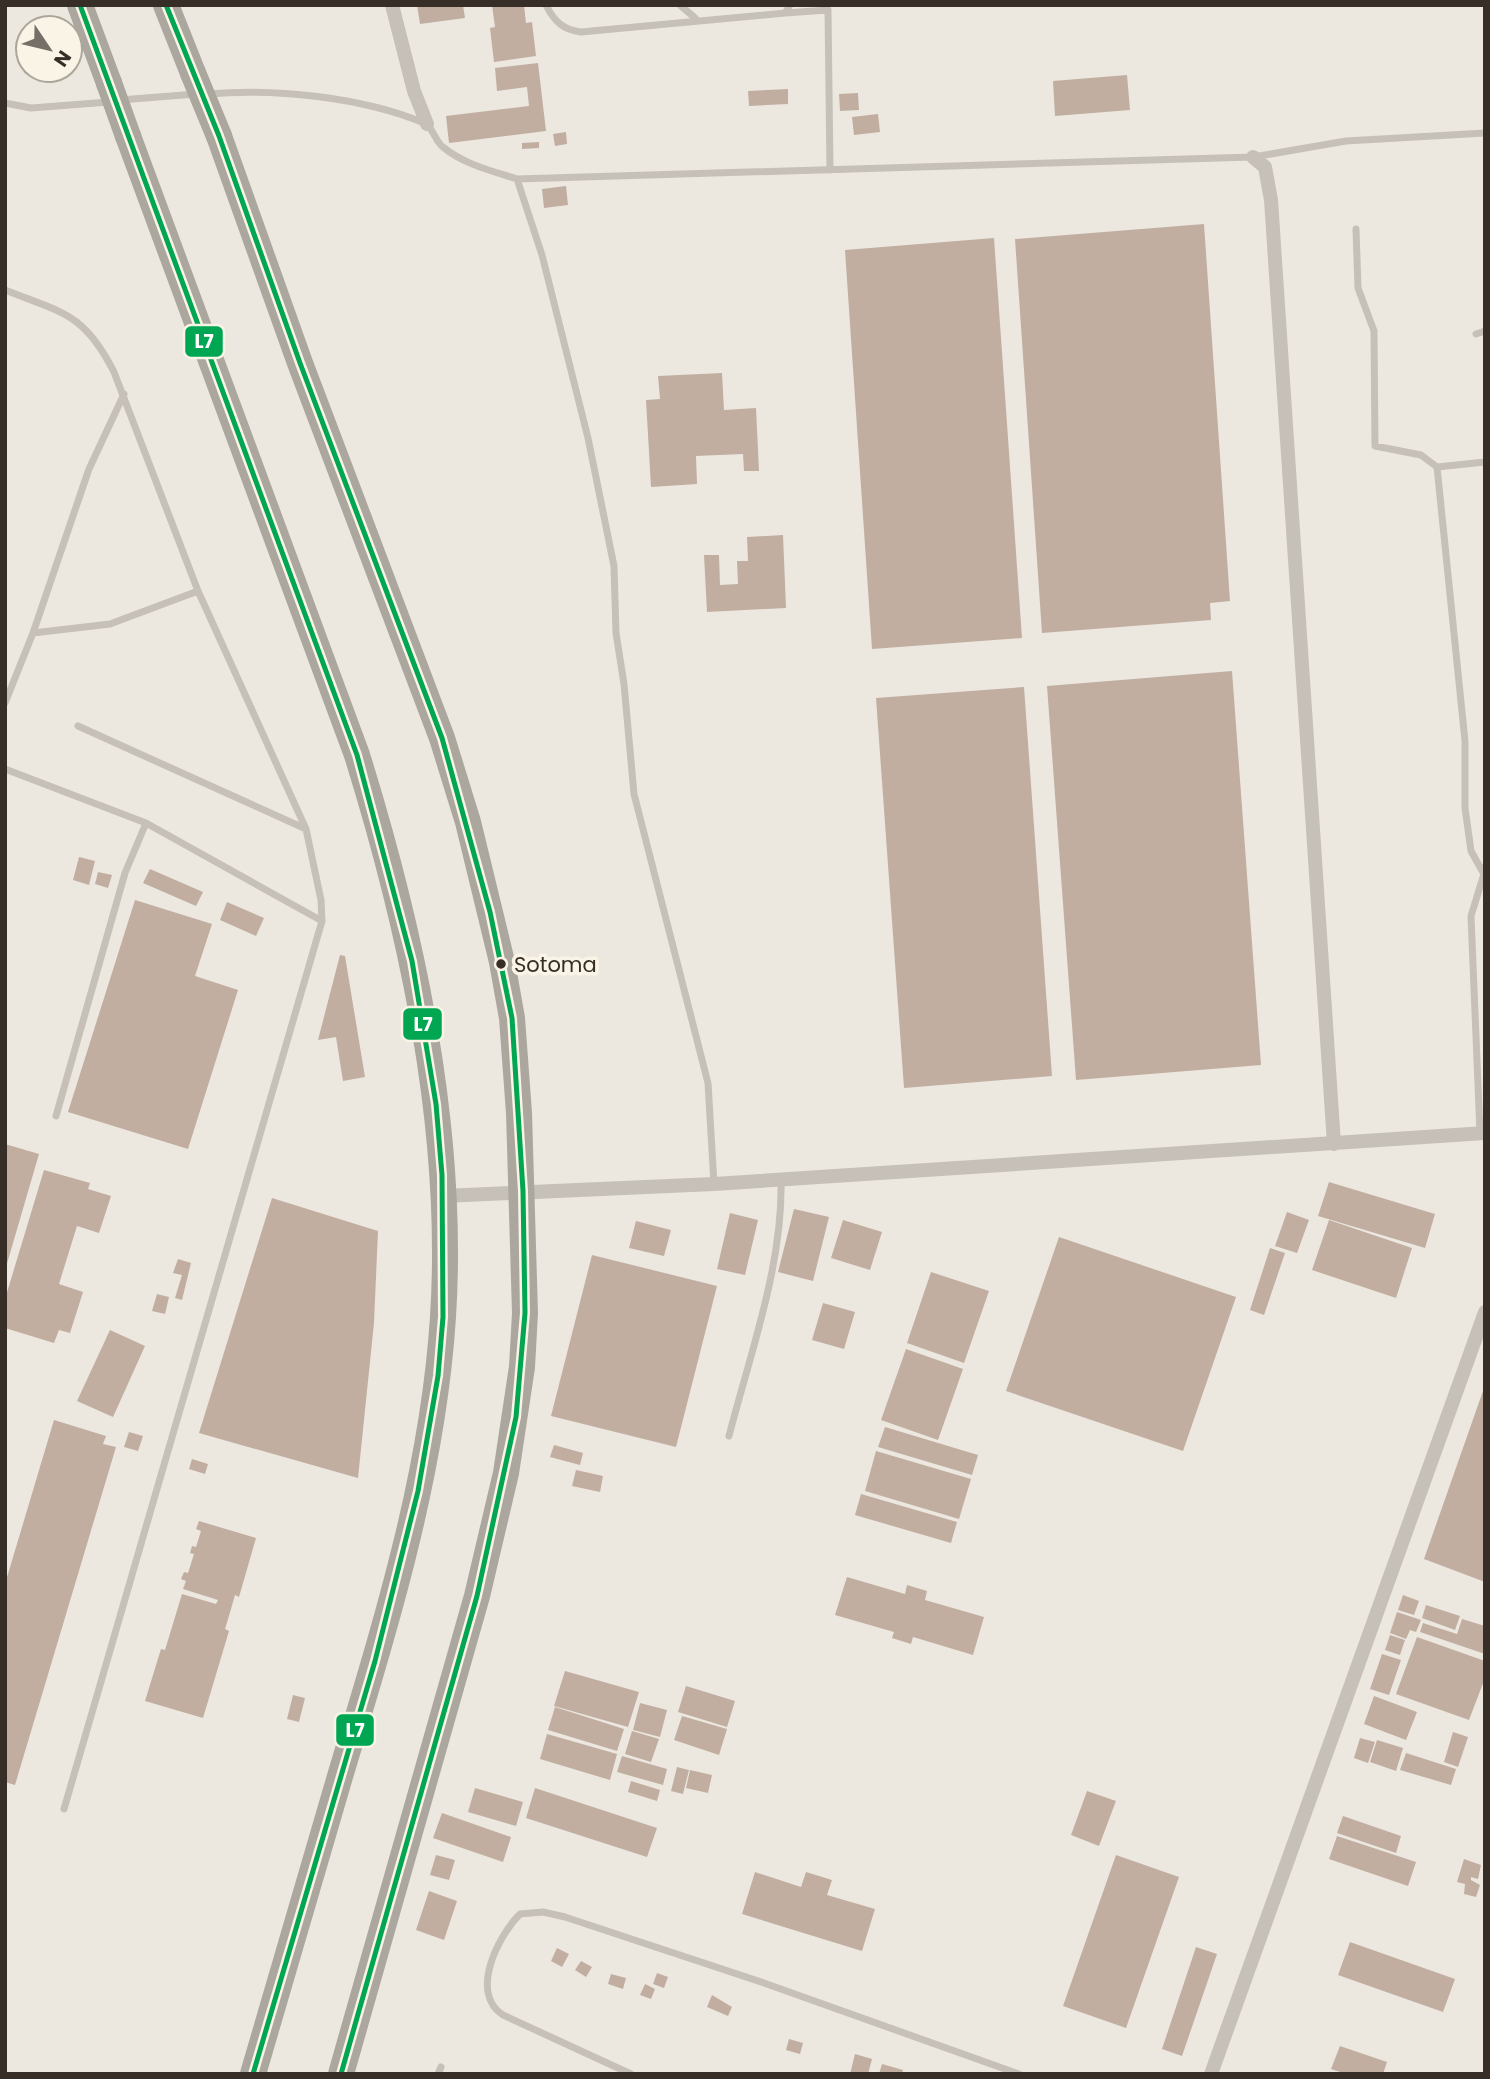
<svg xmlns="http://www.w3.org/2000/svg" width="1490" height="2079" font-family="Poppins,sans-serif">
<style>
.building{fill:#c1aea1}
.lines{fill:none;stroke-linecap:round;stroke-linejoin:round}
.lane{stroke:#c6c0b8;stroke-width:7}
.street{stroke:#c6c0b8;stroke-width:14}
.highway{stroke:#aba79f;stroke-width:26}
.highway-bridge{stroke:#aba79f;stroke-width:26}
.bus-1-casing{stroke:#faf4e6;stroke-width:10}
.bus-1{stroke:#00a651;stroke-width:5}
.bus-dot{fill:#362e27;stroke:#faf4e6;stroke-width:2.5}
.labels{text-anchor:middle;stroke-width:7;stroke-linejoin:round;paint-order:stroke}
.bus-label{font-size:21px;fill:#362e27;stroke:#faf4e6;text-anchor:start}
.line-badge{stroke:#faf4e6;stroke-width:2.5}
.badge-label{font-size:19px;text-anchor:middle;font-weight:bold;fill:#fff}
</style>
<rect width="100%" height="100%" fill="#ece8e0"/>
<path class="building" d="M417,5h46l2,13 -45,6z
M492,5h32l2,18 6,-1 4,34 -42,6 -4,-34 5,-1z
M538,63l8,68 -97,12 -3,-27 83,-10 -2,-19 -30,4 -2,-23z
M1127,75l3,35 -75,6 -2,-35z
M788,89v15l-39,2 -1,-15z
M858,93l1,17 -19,1 -1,-17z
M878,114l2,18 -26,3 -2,-18z
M566,132l1,12 -12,2 -2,-12z
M539,142v6l-17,1v-6z
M566,186l2,19 -24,3 -2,-19z
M1204,224l26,377 -20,2 1,17 -169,13 -27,-394z
M994,238l28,400 -150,11 -27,-399z
M722,373l2,37 32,-2 3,63h-15l-1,-17 -47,2 1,28 -46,3 -5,-87 14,-1 -2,-23z
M783,535l3,73 -79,4 -3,-57h15l1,30 18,-1 -1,-23h11l-1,-24z
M1232,671l29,394 -185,15 -29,-394z
M1024,687l28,389 -148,12 -28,-390z
M79,857l16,4 -6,24 -16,-5z
M150,869l53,23 -7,14 -53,-23z
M98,872l14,3 -4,13 -13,-4z
M135,900l77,24 -17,52 43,14 -50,159 -120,-37z
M227,902l37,16 -8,18 -36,-16z
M340,955l5,1 20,121 -22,4 -7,-44 -18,3z
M5,1144l34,10 -33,113h-1z
M44,1170l46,13 -2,6 23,7 -12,37 -22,-7 -18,58 24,8 -13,41 -11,-3 -5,13 -49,-15v-29z
M1329,1182l106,32 -10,34 -107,-32z
M272,1198l106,33 -4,92 -16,155 -159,-45z
M794,1209l35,8 -16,64 -35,-9z
M1287,1212l22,8 -12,33 -22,-7z
M730,1213l28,7 -13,55 -28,-6z
M843,1220l39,12 -12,38 -39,-12z
M1329,1220l83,28 -16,50 -84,-28z
M636,1221l35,9 -7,26 -35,-8z
M1059,1237l177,60 -53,154 -177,-60z
M1270,1248l15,5 -21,62 -14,-5z
M592,1255l125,31 -41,161 -125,-31z
M178,1259l13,4 -9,37 -7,-2 7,-23 -9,-2z
M931,1272l58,19 -25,72 -57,-20z
M157,1294l12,3 -4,17 -13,-3z
M823,1303l32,9 -11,37 -32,-9z
M110,1330l35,16 -32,71 -36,-16z
M906,1349l57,20 -25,71 -57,-20z
M1484,1388h1v194l-61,-23z
M54,1420l52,16 -3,8 13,3 -101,338 -10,-3v-198z
M885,1427l93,28 -6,20 -94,-28z
M129,1432l14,4 -5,15 -14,-4z
M554,1445l29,8 -3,12 -30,-8z
M876,1451l95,28 -12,40 -94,-28z
M192,1459l16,5 -3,10 -16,-5z
M576,1470l27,6 -3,16 -28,-6z
M861,1494l96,28 -6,21 -96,-28z
M199,1521l57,17 -17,59 -4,-2 -4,14 -6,20 4,2 -26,87 -58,-17 16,-52 4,1 17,-56 34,10 2,-4 -35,-11 3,-8 -5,-2 3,-7 4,1 6,-19 -4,-1 2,-7 4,1 5,-16 -5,-2z
M847,1577l58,17 2,-9 20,6 -2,9 59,17 -11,38 -60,-18 -2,7 -19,-6 2,-6 -59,-17z
M1403,1595l16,6 -5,14 -16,-5z
M1426,1605l34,11 -5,14 -33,-12z
M1397,1612l24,8 -5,12 -6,-2 -4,9 -16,-6z
M1462,1619l23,7v28l-65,-22 3,-9 34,11z
M1390,1635l15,5 -5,15 -15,-5z
M1417,1637l68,24v17l-16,42 -73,-26z
M1382,1654l19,6 -12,35 -19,-6z
M565,1671l74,21 -11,35 -74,-21z
M686,1686l49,15 -8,26 -49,-15z
M293,1695l12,3 -6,24 -12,-3z
M1374,1696l43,16 -11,28 -42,-16z
M640,1703l27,7 -7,27 -27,-7z
M555,1707l69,22 -7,22 -69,-21z
M682,1716l45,13 -8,26 -45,-15z
M632,1731l27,8 -8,23 -26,-8z
M1453,1732l15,5 -10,30 -14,-5z
M547,1734l70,20 -7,26 -70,-21z
M1360,1738l15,4 -7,21 -14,-5z
M1377,1740l26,8 -7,23 -26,-9z
M1406,1753l50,16 -5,16 -51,-15z
M622,1756l45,13 -4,16 -46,-13z
M677,1767l12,3 -6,24 -12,-3z
M690,1770l22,5 -4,18 -22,-5z
M631,1781l29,9 -3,11 -29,-9z
M475,1788l48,14 -7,24 -48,-14z
M535,1788l122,40 -10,29 -121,-39z
M1087,1791l29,10 -17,45 -28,-11z
M442,1813l69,24 -8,25 -70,-24z
M1343,1816l58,20 -5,17 -59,-20z
M1337,1836l79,26 -8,24 -79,-27z
M436,1855l19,5 -6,20 -19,-5z
M1116,1855l63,22 -53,151 -63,-22z
M1464,1859l17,6 -3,14 -7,-2v3l9,5 -4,12 -12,-3 1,-10 -8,-2z
M755,1872l46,15 5,-15 26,8 -5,15 48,14 -13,42 -120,-37z
M429,1891l28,10 -13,39 -28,-10z
M1350,1942l105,37 -12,33 -105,-37z
M1196,1947l21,7 -35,102 -20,-7z
M557,1948l12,6 -7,13 -11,-6z
M581,1961l11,6 -6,10 -11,-7z
M657,1973l11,4 -4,11 -11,-4z
M611,1974l15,4 -3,11 -15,-5z
M645,1984l10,5 -4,10 -11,-4z
M712,1995l20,12 -4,9 -21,-9z
M789,2039l14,4 -3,11 -14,-4z
M1340,2046l47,16 -4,12h-37l-15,-5z
M855,2054l17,5 -4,15h-18z
M882,2064l21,6 -1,4h-23z"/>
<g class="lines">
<path class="lane" d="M546,5c8,16 17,25 35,27l204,-19 5,-8
M680,5l15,13
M785,13l43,-3 2,160
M208,94c65,-6 154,3 216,29 9,4 11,18 19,24 20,17 49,24 74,32l736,-22 93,-16 139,-8
M120,100l76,-6
M5,103l26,5 78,-6
M517,179l25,76 46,183 26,128 2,67 8,51 10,110 74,289 6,101
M1356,229l2,59 16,43 1,115 46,9 16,12 48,-5
M5,290c58,23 79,23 109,82l84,219 108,238 15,71 1,21 -258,888
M1476,334l9,-3
M1437,467l28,274v67l6,43 14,25
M33,633l77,-9 88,-33
M5,703l28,-70 56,-164 35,-75
M78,726l228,103
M5,769l141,54 176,98
M56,1116l69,-243 21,-50
M1480,1133l-9,-217 12,-39
M729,1436c21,-82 54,-171 52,-256
M438,2074l3,-7
M631,2074l-128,-59c-34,-22 -5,-79 17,-101l23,-2 22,5 199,66 255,91"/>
<path class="street" d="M392,5l22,86 13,33
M1253,157l12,10 6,33 63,944
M443,1196l271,-12 771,-51
M1211,2074l274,-762"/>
<path class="highway" d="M80,5l29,78
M166,5l27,68
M128,136l229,619c55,177 98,375 86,562 -10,157 -57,306 -102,456 -30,100 -58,201 -88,301
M219,136l81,227 142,375 26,84 34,140 10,56 7,95 6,200 -3,54 -16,106 -29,123 -136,478"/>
<path class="highway-bridge" d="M193,73l26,63
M109,83l19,53"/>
<g class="bus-1-casing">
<path id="bus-1" d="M80,5l277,750 55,206 24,143 6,71 1,142 -5,59 -20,115 -43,170 -122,413
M166,5l53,131 81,227 142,375 48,174 22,106 11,173 2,122 -9,104 -39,179 -136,478"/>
</g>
<use href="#bus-1" class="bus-1"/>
</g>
<circle class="bus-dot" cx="501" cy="964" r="6"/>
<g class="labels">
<g class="bus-label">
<text x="514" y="972">Sotoma</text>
</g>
</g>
<g class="line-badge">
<rect x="184" y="325" width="40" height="33" rx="7" fill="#00a651"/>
<rect x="402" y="1007" width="41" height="34" rx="7" fill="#00a651"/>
<rect x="335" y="1713" width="40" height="34" rx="7" fill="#00a651"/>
</g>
<g class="badge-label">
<text x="204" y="348">L7</text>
<text x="423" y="1031">L7</text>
<text x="355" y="1737">L7</text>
</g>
<rect width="1490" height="2079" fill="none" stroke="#362e27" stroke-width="14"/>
<g transform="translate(49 49) rotate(125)"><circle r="33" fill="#faf4e6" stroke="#aca59a" stroke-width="2"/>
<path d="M0-5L12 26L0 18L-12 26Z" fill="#766f68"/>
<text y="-10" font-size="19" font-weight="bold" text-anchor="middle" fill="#362e27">N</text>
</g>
</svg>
